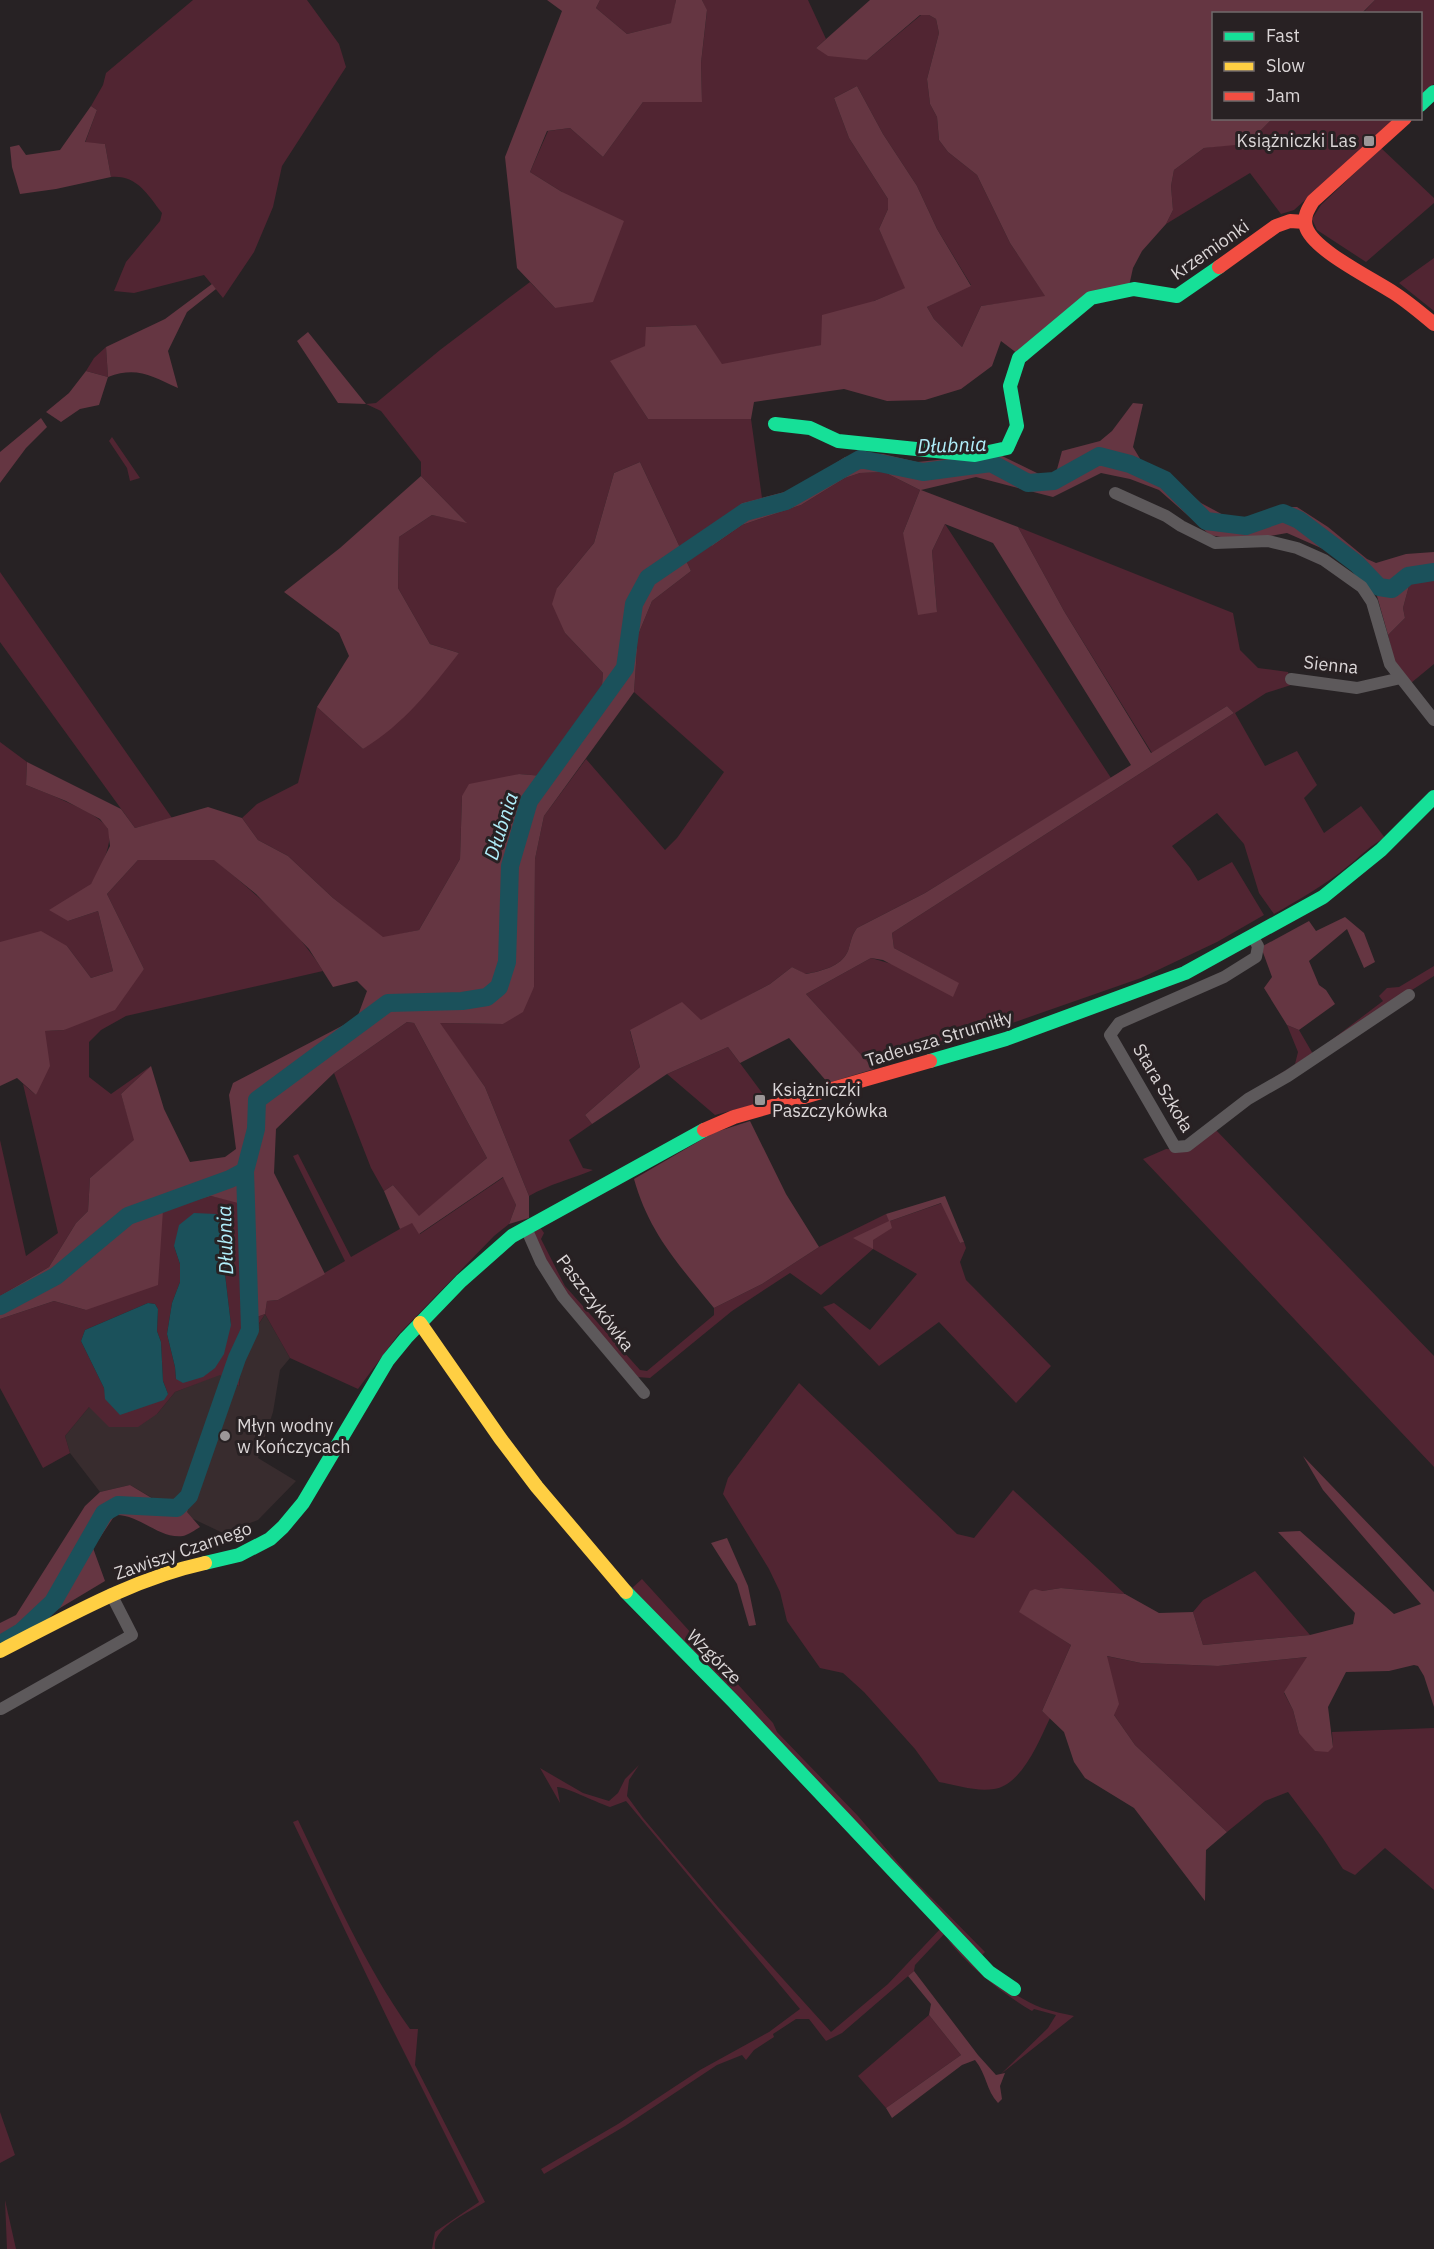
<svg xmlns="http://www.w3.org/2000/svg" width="1434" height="2249" font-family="'IBM Plex Sans',sans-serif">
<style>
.built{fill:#382c2e}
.green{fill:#512532;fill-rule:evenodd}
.forest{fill:#653642}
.water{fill:#1b515b}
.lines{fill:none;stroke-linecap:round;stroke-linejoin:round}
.river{stroke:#1b515b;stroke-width:18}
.street{stroke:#5d595b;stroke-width:12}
.fast{stroke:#16e098;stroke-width:14}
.slow{stroke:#ffcf43;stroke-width:14}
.jam{stroke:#f24e42;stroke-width:14}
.poi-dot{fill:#9c9798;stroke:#282123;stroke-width:2}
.labels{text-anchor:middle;stroke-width:6;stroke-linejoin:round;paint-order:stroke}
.poi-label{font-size:18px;fill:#dbd6d7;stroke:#282123;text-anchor:start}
.street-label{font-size:18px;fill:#dbd6d7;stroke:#282123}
.water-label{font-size:20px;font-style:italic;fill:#b0eefa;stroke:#282123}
</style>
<rect width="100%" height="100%" fill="#272224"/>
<path class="built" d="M265,1314l25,44 -10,12 -7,42 -15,46 38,23 -38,39 -35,13 -57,-27 -36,-21 -30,7 -30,-39 -5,-17 24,-29 68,7 18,-22 45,-18 19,12 3,-27 6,-17z"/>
<path class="green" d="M193,0h114l32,44 7,23 -64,99 -9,41 -19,45 -31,46 -19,-23 -70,18 -20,-2 12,-29 34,-41 2,-8c-15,-19 -25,-38 -51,-36l-6,-33 -20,-1 12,-33 -6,-4 12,-21 3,-12z
M600,0h76l-4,23 -45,11 -31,-26z
M702,0h106l18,39 -10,9 51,12 54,-45h8l7,4 3,14 -12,46 3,25 7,13 2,23 9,12 29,23 33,68 36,54 -65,9 -19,41 -28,-28 -7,-12 44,-22 -34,-56 -20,-43 -34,-52 -26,-48 -23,12 15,40 39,61v10l-9,20 27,59 -32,13 -52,44 -100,20 -26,-40 -49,2 -1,19 -35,16 37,57h103l11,79 -20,5 -30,43 30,-21 59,-20 44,-27 15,-5 24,-1 36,18 -17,43 34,79 -5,-61 13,-27 166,254 -186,115 -68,35c-6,8 -6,14 -9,23 -7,16 -27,20 -43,23l-13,-7 -22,17 -69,37 -71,10 10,36 -55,48 7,9 -23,16 14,28 10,2c-22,9 -43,14 -64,26l-44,-109 -46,-64 64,1 31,-37 1,-128 9,-43 42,-57 79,91 12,-12 47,-66 -90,-80 4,-57 14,-34 39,-30 -51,-109 -26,11 -20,70 -37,45 8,45 38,40 -2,24 -15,16 -43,63 -24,-2 -57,22 -2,63 -41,71 -36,8 -50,-40 -45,-42 -30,-16 -16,-22 15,-14 41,-21 19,-76 46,42 96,-96 -29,-9 -32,-56 1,-51 33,-22 34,7 -45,-46v-14l-40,-51 -15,-7 10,-1 64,-53 90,-68 25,26 7,-116 -32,-20 18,-41 22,-3 33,29 40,-55h59l-1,-39 6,-52z
M1375,0h59v84l-13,12 -1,-82h-58z
M1272,119h124l-102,91 -13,4 -31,-41 -84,51 7,-14 -2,-24 3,-16 30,-22 31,-4 22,-10z
M1381,148l53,50v5l-68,59 -49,-32 -5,-11 9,-14z
M1434,258v53l-35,-28z
M106,347l2,30 -22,-6 8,-13z
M112,437l28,41 -10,3 -3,-13 -18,-27z
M1018,527l215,86 7,37 18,18 30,4 3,13 -25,8 -31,20 30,53 32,-15 20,34 -13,13 20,35 37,-27 24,32c-15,7 -24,18 -37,28 -23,19 -48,33 -74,48l-15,-21 -15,-49 -27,-31 -45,33 18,22 8,13 34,-19 32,53 -47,27 -76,36 -169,59 -102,28 -64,-71 65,-36 87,25 -64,-35 -2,-15 342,-220 -7,-7 -75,47 -88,-142z
M0,572l172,246 -37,10 -135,-186z
M1434,578v86l-23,19 -16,-19 -7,-29 17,-17 -2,-10 7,-26z
M0,742l27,20 -1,23c17,7 75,28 82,44 9,22 -28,73 -40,92l30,-10 15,60 -22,7 -24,-32 -67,-4z
M214,859c40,34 82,68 109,112l-197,45 -25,14 -12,12v35l22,17 40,-28 -30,28 14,46 -45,38 -2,33 -12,12 -27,44 -49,29v-156l26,116 32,-23 -35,-149 13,11 9,-64 19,-1 80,-61 -37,-75 31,-34z
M1434,966v10l-181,115 42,-27 3,-12 -11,-27 12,5 14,24 70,-53 -4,-5 8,-8 12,-1z
M407,1022l7,1 73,135 -68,59 -26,-32 -9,6 -13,-23 -37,-95z
M728,1047l40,54 -53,14 -48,-41z
M1214,1128l220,228v111l-291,-308 23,-10 21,1z
M298,1154l53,103 61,-35 8,12 84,-57 12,28 -7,19 -15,12 -96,99 -40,54 -68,-31 -25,-44c-18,28 -23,39 -26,72l-19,-11 -45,17 -18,22 -19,13h-29l-20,-20 -24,29 5,17 -27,15 -43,-80v-69l54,-18 32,9 77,-100 48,-14 27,6 6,59 2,60 19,-7 2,-13 11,-1 67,-39 -52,-105zM230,1243l-5,31 6,51 -55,54 -1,-12 -8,-33 5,-31 8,-21v-18l-6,-18zM148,1303l7,1 3,5 -1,22 4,11 2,39 5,13 -62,5 -2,-11 -23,-47 4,-11z
M942,1203l18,40 4,-1 2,6 -6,14 6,18 85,86 -35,37 -77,-81 -60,44 -56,-59 11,-4 36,27 47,-56 -44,-25 -52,46 -31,-22 -58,38 -82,67 -13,-1c-35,-41 -90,-92 -103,-145l6,-5 4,6 -3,6 24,47 75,84 7,1 67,-56v-7l48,-24 57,-37 67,-33 4,7z
M799,1383l158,151 17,4 39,-48 112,104 -64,-6 -19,3 -22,21 51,33 -29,66 8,7c-11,23 -28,67 -56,71 -17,3 -38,-4 -55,-7l-24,-33 -51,-57 -21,-19 -23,-5 -33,-47 -7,-29 -11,-23 -46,-75 5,-16z
M1255,1571l55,64 -107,10 -10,-33 10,-12z
M642,1579l131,144 4,9 81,84 48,56 79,80 -5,5 -349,-368z
M1106,1656l35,7 77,3 90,-9 -24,36 9,17 6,23 34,14 -1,-15 102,-4v162l-49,-42 -30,27 -12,-6 -21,-32 -34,-45 -23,9 -38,31 -92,-87 -21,-30z
M639,1765l-10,15 -2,16 16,22 75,89 113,125 57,-48 54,-57 5,4 -32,34 -1,6 -72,62 -16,8 -17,-22h-13l-23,15 1,3 -20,13 -8,10 -4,-5 -25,10 -92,61 -81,48 -3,-5 77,-45 82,-54 69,-38 31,-23 -174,-208 -16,6c-10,-3 -46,-21 -53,-20l3,16 -20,-35 43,25 26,8 9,-8 7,-14z
M298,1820c34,71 66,144 112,209h8l-3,36 70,137c-15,10 -54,26 -50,47h-3l3,-17 44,-30 -88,-176 -98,-204z
M947,1939c29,25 59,55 95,69 10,3 22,6 32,8l-73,58 47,-46 8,-13 -22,-6 -2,2c-32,-19 -62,-43 -85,-72z
M929,2015l32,40 -75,53 -28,-32z
M0,2112l15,43 -15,8z
M0,2168l5,32 11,49h-9l-2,-49z"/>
<path class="forest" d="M547,0h53l-4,8 31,26 44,-11 5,-23h26l5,10 -6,53 1,39h-59l-40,55 -33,-29 -23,3 -17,41 32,20 62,29 -31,81 -38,6 -38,-40 -12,-111 57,-146z
M870,0h505l-13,13 -148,1v104l58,1 -15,15 -22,11 -31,3 -30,22 -3,16 2,24 -7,14 -24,27 -9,17 -4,18 -39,8 -63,67 -26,-20 -9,25 -31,23 -36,11 -38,1 -43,-12 -90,13 -3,17h-103l-38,-58 35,-15 1,-19 50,-2 26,39 99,-19 1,-30 52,-14 31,-13 -26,-59 9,-20v-10l-39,-61 -15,-40 23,-12 26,48 34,52 20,43 34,57 -44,21 7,12 28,28 19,-41 64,-10 -35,-53 -33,-68 -29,-23 -9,-12 -2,-23 -7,-13 -3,-25 12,-46 -3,-14 -7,-4h-9l-53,45 -39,-4 -12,-8z
M91,106l6,4 -12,32 20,2 6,33 -55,12 -36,5 -8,-27 -2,-20 9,-2 7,10 34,-5z
M212,284l4,5 -29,23 -19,39 10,37c-27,-12 -41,-22 -70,-11l-9,28 -19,4 -19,13 -15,-10 23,-19 17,-22 22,6 -2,-30 59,-28z
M308,332l58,72 -28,-1 -41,-62z
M1133,403l10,1 -10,43 9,15 32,17 27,24 28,15 15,1 37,-12h16l31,20 39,32 9,4 30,-9 28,-2v26l-24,4 -7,26 2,10 -17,17 -13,-46 -17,-18 -28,-19 -43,-19 -45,8 -32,-6 -51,-45 -29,-11 -29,-6 -48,24 -77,-20 -55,13 97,37 46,84 87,142 76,-47 7,7 -342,220 2,15 65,35 -6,14 -70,-37 -12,-2 -65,36 68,75 -46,14 -39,-45 -49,25 -12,-16 -61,27 -75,50 -7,-9 55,-48 -10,-37 52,-28 19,18 69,-36 22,-17 14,7c15,-3 35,-7 42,-23 3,-9 3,-15 9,-23l68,-35 206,-128 -138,-222 -48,-19 -13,27 5,61 -19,3 -15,-82 17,-43 -36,-18 -24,1 -15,5 -44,27 -59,20 -30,21 -4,-12 34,-31 54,-14 49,-32 22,-4 16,1 34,8 81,-8 41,20 17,-1 6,-22 38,-10 12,-10z
M41,418l6,9 -21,21 -26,35v-31z
M640,462l51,109 -39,30 -14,34 -4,57 -90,124 -9,43 -1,128 -11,25 -20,12 -63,-1 45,64 44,109v22l-20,6 7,-19 -13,-28 -84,57 -7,-11 -12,6 -16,-38 9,-6 26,31 68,-58 -73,-135 -7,-1 -73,51 -58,56 -2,44 51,101 -47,26 -11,1 -2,13 -19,7 -2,-60 -6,-58 -27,-7 -48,14 -5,75 -72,25 -32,-9 -54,18v-23l49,-29 27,-44 12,-12 2,-33 44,-38 -13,-46 30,-28 13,43 26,53 35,-5 11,-8 -7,-54 4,-12 124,-65 10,-27 -10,-10 -24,6 -24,-38 -53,-55 -42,-34h-76l-31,34 37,75 -29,41 -51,20 -19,1 5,35 -14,29 -19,-17 -17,8v-144l41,-11 26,15 24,32 22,-7 -15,-60 -30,10 -19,-11 42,-26 19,-38 -2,-17 -8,-10 -34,-18 -40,-16 1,-23 94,47 14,19 73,-21 34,11 16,22 30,16 45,42 50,39 36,-7 41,-71 2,-63 7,-12 50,-10 24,2 43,-63 15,-16 2,-24 -38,-40 -13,-29 5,-16 37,-45 20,-70z
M421,476l46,47 -35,-8 -33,22 -1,51 32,56 29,9c-30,38 -54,70 -96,96l-46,-42 32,-51 -10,-23 -55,-41 56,-44z
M1345,917l19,16 11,29 -11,6 -17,-39 -38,32 10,24 7,5 9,14 -36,26 -12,-5 -23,-37 8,-11 -11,-30 48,-26 7,10z
M750,1121l36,73 33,53 -57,37 -48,24c-35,-43 -65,-75 -80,-129l79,-46z
M945,1196l19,46 -4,1 -19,-40 -51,18 2,7 -19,12v9l-20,-11 36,-17 -3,-7z
M205,1427l12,4 -30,81 13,15c-5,3 -12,8 -17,9 -25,3 -43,-22 -68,-21l-22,33 12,33 -105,63v-21l16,-8 69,-109 15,-14 30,-7 35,21 14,-5z
M1303,1456l131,136v115l-10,-31 -6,-10 -4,-1 -25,6 -43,1 -18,35 5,40 -5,5 -13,-1 -16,-18 -6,-23 -9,-18 23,-35 -89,9 -77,-3 -34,-7 12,48 -5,11 21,30 92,87 -21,18 -1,51 -71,-93 -49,-30 -11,-16 -10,-30 -22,-21 29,-66 -52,-33 11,-21 5,-2 7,2 19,-3 64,6 34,19 34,-1 10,33 107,-10 43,-11 2,-11 -77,-81 22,-1 94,83 27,-10 -98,-114z
M727,1538l21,48 8,39 -7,1 -12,-42 -26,-41z
M914,1971l64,84 18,20 9,-2 -5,13 2,13 -4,4c-12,-13 -11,-28 -23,-43l-13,5 -70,53 -6,-10 75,-53 -32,-40 2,-11 -23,-28z"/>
<path class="water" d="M194,1213l22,1 4,5 8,2 2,22 -5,31 6,51 -7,29 -9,14 -12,9 -20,6 -7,-4 -1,-12 -8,-33 5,-31 8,-21v-18l-6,-18 5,-21z
M148,1303l7,1 3,5 -1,22 4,11 2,39 5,13 -4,6 -44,15 -15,-16 -1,-11 -23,-47 4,-11z"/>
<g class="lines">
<path class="river" d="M0,1306l56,-30 72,-60 102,-37 15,-8
M1,1644l20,-12 32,-30 51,-89 14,-8 59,3 12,-12 48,-138 13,-28 -5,-159 11,-42 1,-29 131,-97 74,-2 25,-4 12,-10 8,-25 3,-96 19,-65 96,-133 9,-64 14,-26 97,-66 41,-11 74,-42 63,13 68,-9 37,20 26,-2 45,-25 31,8 35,16 41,41 40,5 37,-13 16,7 58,44 22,23 13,2 16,-13 26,-4"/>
<path class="street" d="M1115,493l51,23 15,10 34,17 53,-2 29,7 27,12 38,27 10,15 18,62 44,56
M1291,679l66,9 44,-10
M1252,936l6,10 -2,11 -32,20 -105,46 -9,12 65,112 12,-1 61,-47 40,-23 121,-81
M526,1228l15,34 22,35 81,96
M1,1709l131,-74 -21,-41"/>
<path class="fast" d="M1420,105l14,-13
M775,424l35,4 28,13 137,14 32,-7 10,-22 -7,-40 9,-28 72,-60 43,-9 43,7 42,-29
M930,1061l76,-22 179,-66 138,-76 58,-47 53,-53
M205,1563l34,-8 31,-16 13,-12 20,-24 85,-143 18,-22 55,-57 51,-45 192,-106
M626,1592l108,110 255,270 25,17"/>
<path class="slow" d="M420,1323l80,115 37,49 89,105
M0,1651c67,-34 132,-72 205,-88"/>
<path class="jam" d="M1405,118l-92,83c-5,8 -10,16 -7,26 7,23 67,52 88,66 14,9 27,20 40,31
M1219,267l57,-41 14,-5 15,1
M704,1130l30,-13 196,-56"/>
</g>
<g class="poi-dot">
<rect x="1363" y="135" width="12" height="12" rx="3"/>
<rect x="754" y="1094" width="12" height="12" rx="3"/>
<circle cx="225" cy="1436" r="6"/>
</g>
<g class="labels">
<g class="poi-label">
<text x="1357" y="147" text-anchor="end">Książniczki Las</text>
<text x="772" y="1096">Książniczki<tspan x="772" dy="21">Paszczykówka</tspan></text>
<text x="237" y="1432">Młyn wodny<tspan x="237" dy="21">w Kończycach</tspan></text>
</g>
<g class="street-label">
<text transform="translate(1210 250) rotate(-35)" y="6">Krzemionki</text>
<text transform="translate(1331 665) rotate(6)" y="6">Sienna</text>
<text transform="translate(939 1039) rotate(-17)" y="6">Tadeusza Strumiłły</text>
<text transform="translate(1163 1088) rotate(59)" y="6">Stara Szkoła</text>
<text transform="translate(595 1303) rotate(53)" y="6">Paszczykówka</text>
<text transform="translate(183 1551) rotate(-19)" y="6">Zawiszy Czarnego</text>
<text transform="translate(714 1657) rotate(45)" y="6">Wzgórze</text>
</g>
<g class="water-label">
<text transform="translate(952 445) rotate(-2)" y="7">Dłubnia</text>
<text transform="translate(501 826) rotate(-72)" y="7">Dłubnia</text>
<text transform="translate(225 1240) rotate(-92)" y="7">Dłubnia</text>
</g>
</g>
<rect x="1212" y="12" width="210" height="108" fill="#282123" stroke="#70696b" stroke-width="1.5"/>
<rect x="1224" y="32" width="30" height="9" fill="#16e098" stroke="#70696b" stroke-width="1.5"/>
<text x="1266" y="42" font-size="18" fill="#dbd6d7">Fast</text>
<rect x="1224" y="62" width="30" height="9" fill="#ffcf43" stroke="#70696b" stroke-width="1.5"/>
<text x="1266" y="72" font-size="18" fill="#dbd6d7">Slow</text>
<rect x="1224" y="92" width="30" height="9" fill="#f24e42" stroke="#70696b" stroke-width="1.5"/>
<text x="1266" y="102" font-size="18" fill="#dbd6d7">Jam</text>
</svg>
